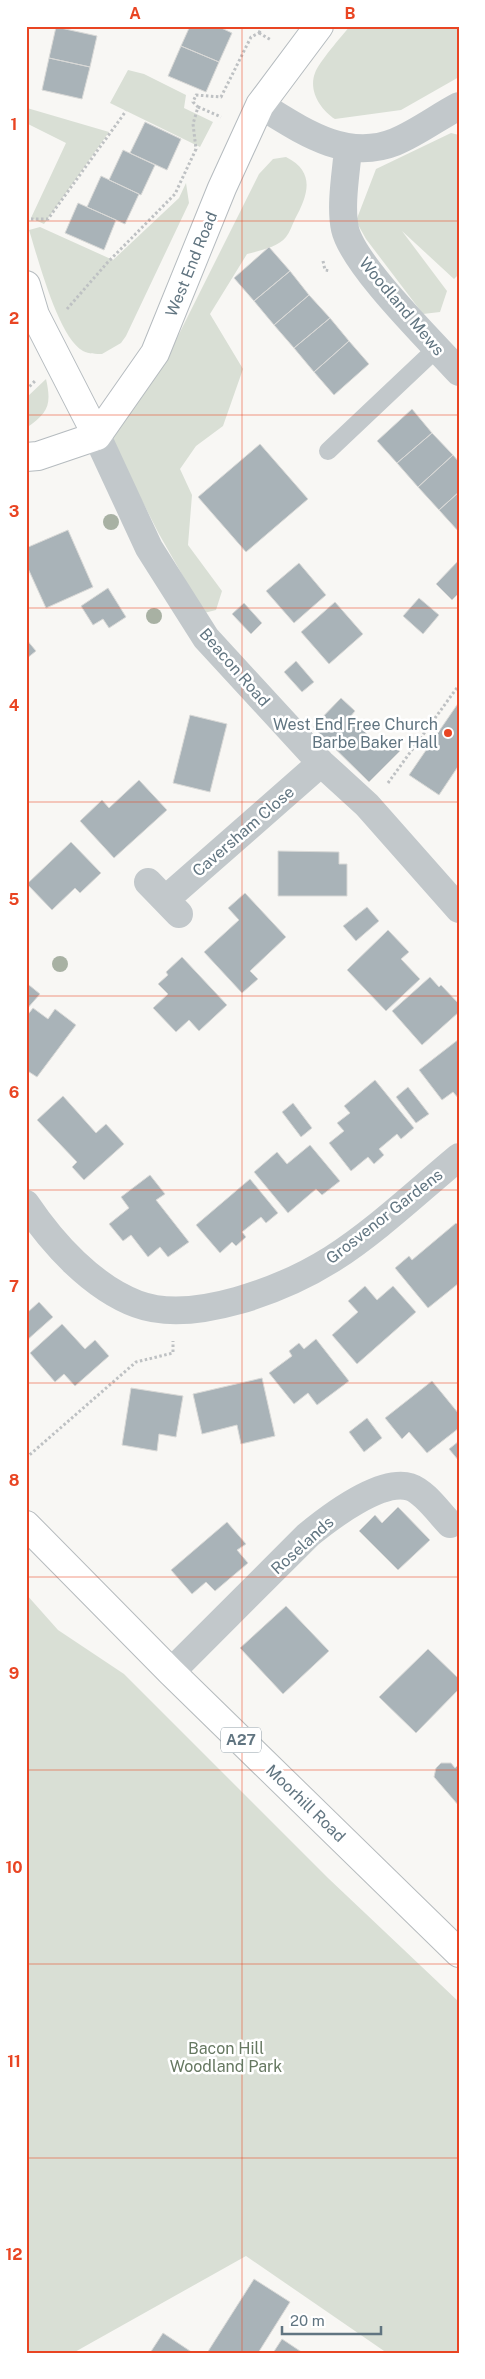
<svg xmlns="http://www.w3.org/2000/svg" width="485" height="2379" font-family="'Public Sans',sans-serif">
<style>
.green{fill:#d9dfd5}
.building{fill:#a9b3b8;stroke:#d9d9d7}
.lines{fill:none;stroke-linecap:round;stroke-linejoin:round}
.secondary-casing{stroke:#b5bbbf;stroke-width:30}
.primary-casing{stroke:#b6bbbe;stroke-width:30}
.path{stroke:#bec1c3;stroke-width:3;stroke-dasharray:2.5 2.5;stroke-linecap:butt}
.lane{stroke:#c2c8cb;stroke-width:18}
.street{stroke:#c2c8cb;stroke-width:28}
.secondary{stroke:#fff;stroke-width:28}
.primary{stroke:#fff;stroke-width:28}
.tree{fill:#a8b1a3}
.grid{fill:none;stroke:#e94523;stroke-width:1;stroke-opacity:0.55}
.poi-dot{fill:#e94523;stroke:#fff;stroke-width:2}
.labels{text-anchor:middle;stroke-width:5;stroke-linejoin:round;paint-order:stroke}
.shield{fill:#fff;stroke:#909ea7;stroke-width:1}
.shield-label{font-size:15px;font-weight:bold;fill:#617581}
.street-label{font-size:16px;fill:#617581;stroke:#fff}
.poi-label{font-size:16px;fill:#617581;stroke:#fff;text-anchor:end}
.park-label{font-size:16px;fill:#667861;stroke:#fff}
.neatline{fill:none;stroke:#e94523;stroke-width:2}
.grid-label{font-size:16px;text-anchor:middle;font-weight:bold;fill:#e94523}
</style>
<rect width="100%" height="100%" fill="#f8f7f4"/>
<path class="green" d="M350,26h109v51l-58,33 -66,9c-14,-9 -27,-28 -20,-46 4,-11 26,-36 35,-47z
M128,70l16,4 42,21 -2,13 29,14 -13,25 -90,-44z
M27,108l82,24 -65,92 -13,-6 35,-75 -40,-20z
M451,133l8,2v139l-5,5 -52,-48 45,60 -7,21 -17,2 -57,-75 -10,-18 20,-52z
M286,157c30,15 22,38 9,62 -3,6 -5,13 -9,18 -8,10 -27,14 -39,17l-37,60 33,55 -20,57 -27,20 -16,23 12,26 -4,50 34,46 -6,19 -12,3 -45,-79 -48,-94 56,-82 92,-184 14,-15z
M186,183l3,20 -63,133 -5,7 -19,11c-6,0 -13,0 -19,-3 -25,-14 -45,-93 -54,-121l11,-3 73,33 66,-62z
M46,379c6,26 2,34 -20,49v-30z
M26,1594l32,36 66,44 204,204 131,124v351h-72l-141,-97 -173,97h-47z"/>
<path class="building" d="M190,26h27l15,7 -13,29 -38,-16z
M56,27l41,9 -7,31 -41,-9z
M181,46l38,16 -13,30 -38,-16z
M49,58l41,9 -8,32 -40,-9z
M145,122l36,17 -14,31 -37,-17z
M123,150l32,15 -14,30 -32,-15z
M101,176l38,18 -14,30 -38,-17z
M78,203l38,17 -12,30 -39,-17z
M269,247l21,24 -36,30 -20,-23z
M290,271l19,24 -35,30 -20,-24z
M309,295l21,23 -36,30 -20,-23z
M330,318l19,23 -35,31 -20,-24z
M349,341l20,23 -35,31 -20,-23z
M412,409l20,24 -35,30 -20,-22z
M432,433l21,22 -35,32 -21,-24z
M260,444l48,55 -62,53 -48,-55z
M453,455l6,7v30l-20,18 -21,-23z
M459,492v40l-20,-22z
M68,530l25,57 -47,21 -20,-44v-16z
M459,560v33l-7,7 -16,-16z
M299,563l27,32 -32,28 -28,-32z
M108,588l18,29 -17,11 -6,-9 -10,6 -12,-19z
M419,598l20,17 -16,19 -20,-18z
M335,602l28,32 -34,30 -28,-32z
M244,603l18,20 -11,11 -19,-20z
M26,639l10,12 -10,8z
M296,661l18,21 -12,10 -18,-20z
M341,698l14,13 -5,6 30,30 8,-9 12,13 -31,31 -56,-55z
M459,702v63l-20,30 -30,-20z
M190,715l37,9 -17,68 -37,-9z
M139,780l28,30 -53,48 -34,-37 22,-21 7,8z
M71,842l30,31 -21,20 -5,-5 -23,22 -25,-26z
M278,851l61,1v12h8v32h-69z
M245,893l41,44 -36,34 8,8 -16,14 -38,-41 35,-32 -11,-12z
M367,907l12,14 -23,20 -13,-15z
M388,930l21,22 -8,7 19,20 -34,32 -39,-41z
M182,957l45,48 -28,26 -10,-11 -13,12 -23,-24 15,-14 -10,-10 10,-9 -2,-3z
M430,977l9,10 2,-2 18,19v8l-37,33 -30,-34z
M29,985l11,9 -14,16v-21z
M33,1008l15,11 7,-10 21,16 -39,52 -11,-7v-53z
M459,1039v60l-6,-7 -11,8 -23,-30z
M375,1080l39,48 -13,11 -4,-5 -18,15 5,6 -10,9 -6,-7 -17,14 -22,-28 15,-12 -7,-8 13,-10 -6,-7z
M408,1087l21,27 -13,9 -20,-26z
M63,1096l33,37 10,-9 18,20 -40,36 -12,-13 5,-5 -40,-42z
M293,1103l19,25 -11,9 -19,-25z
M310,1145l30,36 -18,14 -6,-6 -28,24 -34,-41 23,-20 10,12z
M150,1175l15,19 -9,6 33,42 -21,15 -8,-10 -12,10 -17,-22 -8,6 -14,-17 20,-16 -8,-11z
M250,1179l28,34 -12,10 -5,-6 -19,15 4,5 -10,9 -4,-4 -12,11 -24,-28z
M456,1223l3,3v57l-31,25 -33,-40 14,-12 3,4z
M365,1286l12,14 16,-14 23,26 -59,52 -25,-29 26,-23 -10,-11z
M39,1302l14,15 -27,24v-32l2,3z
M62,1324l23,25 10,-9 14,16 -34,30 -11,-12 -9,8 -25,-29z
M316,1339l33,42 -32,24 -9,-12 -14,11 -25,-31 23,-17 -3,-5 10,-8 5,6z
M262,1378l13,58 -34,8 -4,-19 -35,9 -9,-40z
M432,1381l27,33v14l-32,25 -18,-21 -7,7 -17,-21z
M131,1388l52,8 -7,41 -17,-3 -2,17 -35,-6z
M367,1418l15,20 -18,14 -15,-20z
M459,1441v20l-10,-12z
M398,1507l32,33 -32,30 -39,-39 16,-16 7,8z
M227,1522l19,22 -9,6 11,13 -33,28 -9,-9 -14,12 -21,-24z
M286,1606l43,45 -46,43 -43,-46z
M428,1649l31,30v10l-43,44 -37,-36z
M441,1763h10l4,5 4,-4v42l-25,-29 2,-9z
M254,2279l36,23 -32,51h-51z
M163,2333l30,20h-43z
M282,2339l21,14h-30z"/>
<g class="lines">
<g class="secondary-casing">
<path id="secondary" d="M26,285l9,30 62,121
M26,457l12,-1 59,-20 58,-83 67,-165 38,-83 59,-79"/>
</g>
<g class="primary-casing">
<path id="primary" d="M26,1525l145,147 288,281"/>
</g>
<path class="path" d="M259,33l12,7
M259,33l3,-7
M198,107l23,10
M26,219h22l78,-108
M323,261l2,9 5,1
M67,309l40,-46 68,-69 21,-45 -3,-25 5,-17 -5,-5 3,-7 25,2 30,-60 8,-4
M26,390l9,-9
M388,783l71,-98
M26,1458l110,-96 37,-9v-12"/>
<path class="lane" d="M328,451l109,-103"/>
<path class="street" d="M260,105c41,25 85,57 135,37 22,-9 43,-25 64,-36
M348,149c-2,24 -8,57 -3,80 8,36 87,113 114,143
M97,436l52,112 57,90 115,125 46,42 92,104
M148,882l31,32
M166,899l155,-136
M26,1204c27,40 66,83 111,100 56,21 147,-15 195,-45 44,-28 86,-68 127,-102
M171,1672l137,-137c22,-18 73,-57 102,-48 15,5 29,26 40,37"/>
<use href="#secondary" class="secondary"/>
<use href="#primary" class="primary"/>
</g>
<g class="tree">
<circle cx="111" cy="522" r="8"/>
<circle cx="154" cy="616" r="8"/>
<circle cx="60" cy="964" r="8"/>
</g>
<path class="grid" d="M242,26v2327M26,221h433M26,415h433M26,608h433M26,802h433M26,996h433M26,1190h433M26,1383h433M26,1577h433M26,1770h433M26,1964h433M26,2158h433"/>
<circle class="poi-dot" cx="448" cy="733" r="5"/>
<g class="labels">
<rect class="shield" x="221" y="1727.5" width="40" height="25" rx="4"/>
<g class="shield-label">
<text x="241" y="1745">A27</text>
</g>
<g class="street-label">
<text transform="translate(191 264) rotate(-68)" y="6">West End Road</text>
<text transform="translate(402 306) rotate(50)" y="6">Woodland Mews</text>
<text transform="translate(235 667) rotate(49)" y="6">Beacon Road</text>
<text transform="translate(243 831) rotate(-41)" y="6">Caversham Close</text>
<text transform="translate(384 1216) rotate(-38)" y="6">Grosvenor Gardens</text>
<text transform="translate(302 1545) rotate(-42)" y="6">Roselands</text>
<text transform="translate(306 1803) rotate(44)" y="6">Moorhill Road</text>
</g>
<g class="poi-label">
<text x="438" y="730">West End Free Church<tspan x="438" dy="18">Barbe Baker Hall</tspan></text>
</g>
<g class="park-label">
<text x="226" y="2054">Bacon Hill<tspan x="226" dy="18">Woodland Park</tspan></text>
</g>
</g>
<rect width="485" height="2379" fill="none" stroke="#ffffff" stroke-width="55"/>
<path d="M282 2326v8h99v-8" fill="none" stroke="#617581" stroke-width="2.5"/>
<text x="290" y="2326" font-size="15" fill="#617581" stroke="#ffffff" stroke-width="4" paint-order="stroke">20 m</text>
<rect x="28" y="28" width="430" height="2324" class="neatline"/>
<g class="grid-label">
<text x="135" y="19">A</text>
<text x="350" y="19">B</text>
<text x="14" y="130">1</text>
<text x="14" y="324">2</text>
<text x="14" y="517">3</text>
<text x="14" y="711">4</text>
<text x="14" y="905">5</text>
<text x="14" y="1098">6</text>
<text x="14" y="1292">7</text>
<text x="14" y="1486">8</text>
<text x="14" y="1679">9</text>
<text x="14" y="1873">10</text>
<text x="14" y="2067">11</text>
<text x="14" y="2260">12</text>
</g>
</svg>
